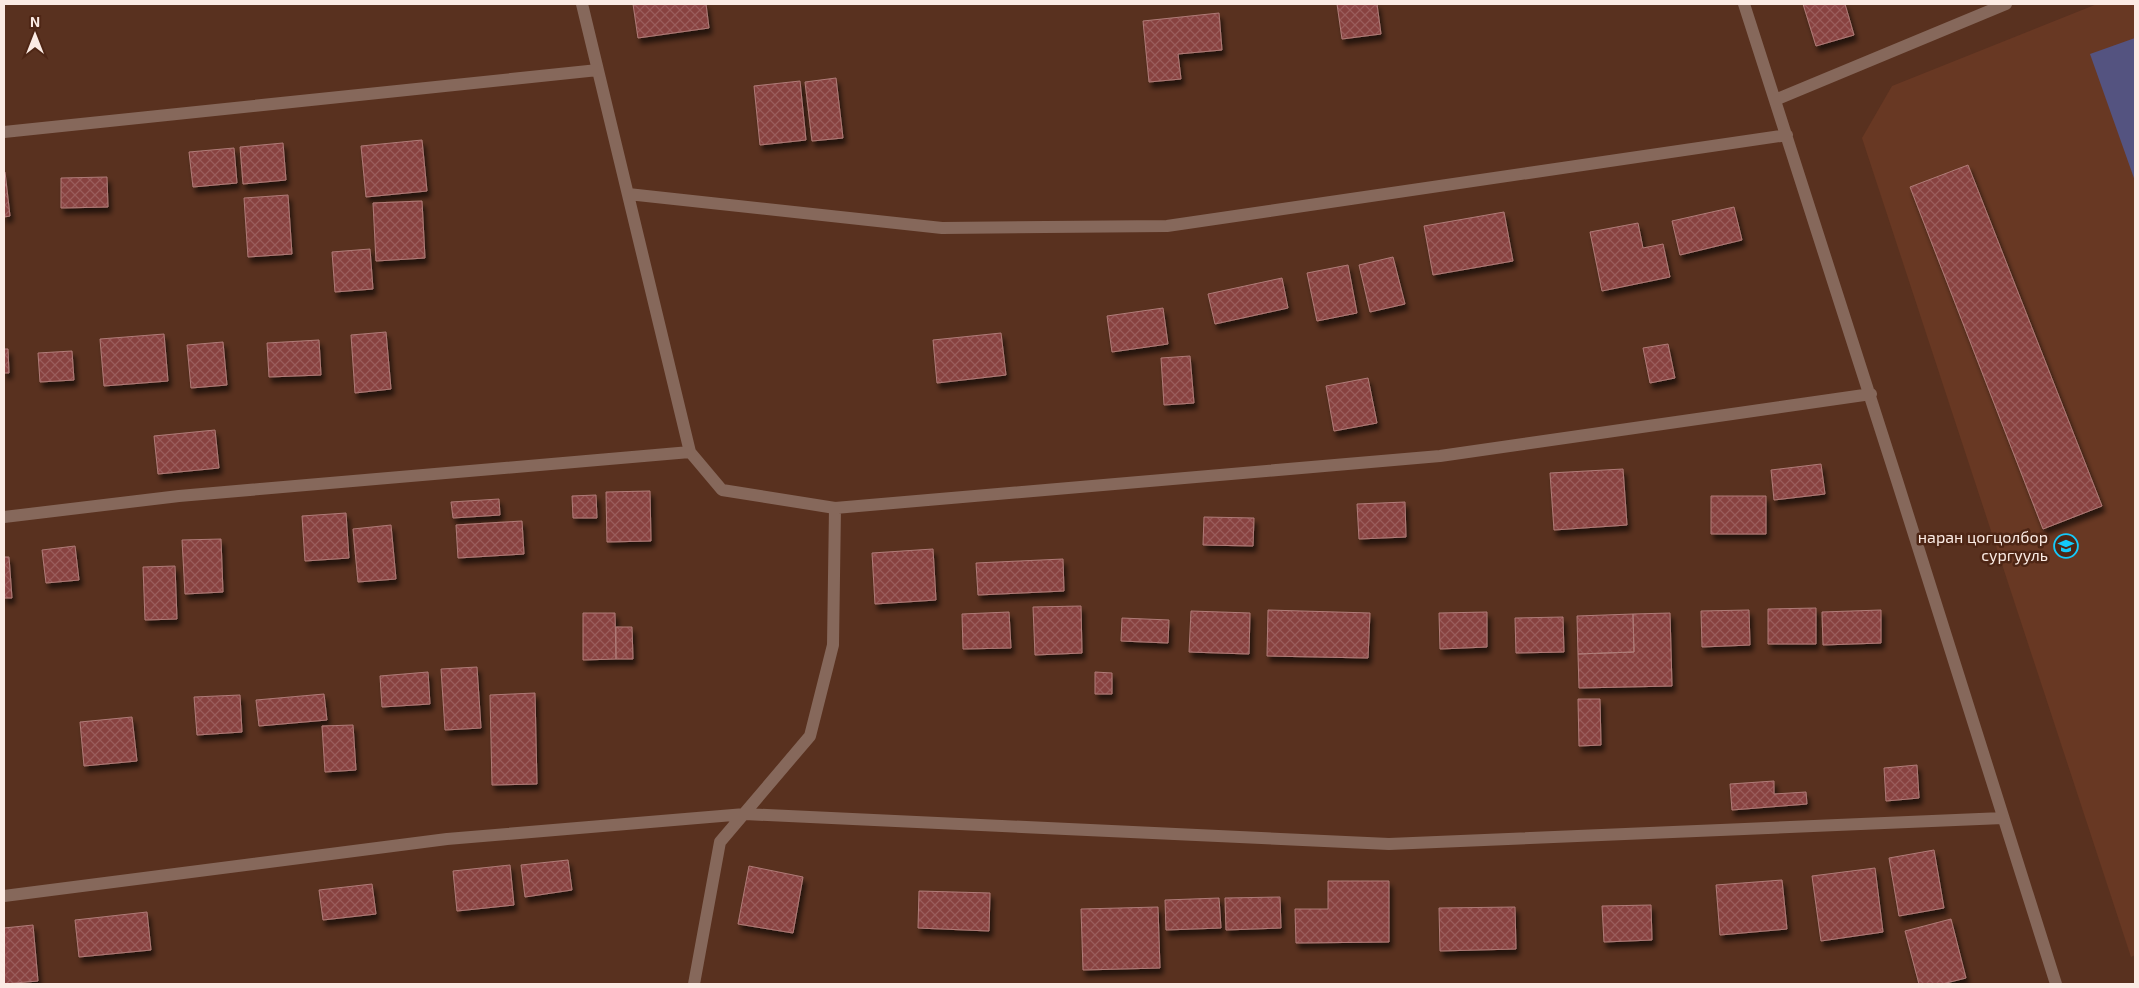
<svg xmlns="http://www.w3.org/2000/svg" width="2139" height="988" font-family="'Exo 2',sans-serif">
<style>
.built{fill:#683823}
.pitch{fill:#545380}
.building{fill:url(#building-cross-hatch);stroke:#af7b77;filter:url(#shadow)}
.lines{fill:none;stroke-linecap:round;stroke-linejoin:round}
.minor{stroke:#86685b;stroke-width:12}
.labels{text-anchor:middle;stroke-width:5;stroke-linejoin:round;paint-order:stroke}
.poi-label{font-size:16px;fill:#fbebe4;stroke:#4e2615;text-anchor:end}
</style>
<defs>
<pattern id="building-cross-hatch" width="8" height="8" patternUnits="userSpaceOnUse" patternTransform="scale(1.25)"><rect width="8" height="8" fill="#884240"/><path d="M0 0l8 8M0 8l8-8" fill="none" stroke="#9a5d5b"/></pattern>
<filter id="shadow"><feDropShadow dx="3" dy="5.5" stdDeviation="2.5" flood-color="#0009"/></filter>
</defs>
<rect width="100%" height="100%" fill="#59311f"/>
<path class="built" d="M2097,4h38v951l-4,2 -269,-819 30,-52z"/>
<path class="pitch" d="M2135,38v143l-45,-127z"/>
<path class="building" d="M633,4h73l3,24 -71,10z
M1337,4h40l4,30 -39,5z
M1803,4h42l9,31 -38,11z
M1219,13l3,37 -44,4 3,25 -32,3 -6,-61z
M836,78l7,60 -31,3 -7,-59z
M800,81l6,59 -46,5 -6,-59z
M422,140l5,51 -61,6 -5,-51z
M283,143l3,37 -43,4 -3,-37z
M234,148l3,35 -44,4 -4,-35z
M1968,165l134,341 -59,23 -133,-342z
M4,172h1l5,44 -6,1z
M107,177l1,30 -47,1v-30z
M288,195l4,59 -44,3 -4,-59z
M422,201l3,57 -49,3 -3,-58z
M1734,207l8,33 -62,15 -8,-34z
M1504,212l9,49 -80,14 -9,-49z
M1638,223l5,25 20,-4 7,33 -68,14 -12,-59z
M370,249l3,40 -38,3 -3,-40z
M1393,257l12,47 -35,8 -11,-47z
M1348,265l9,48 -40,8 -10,-48z
M1282,278l6,30 -73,16 -7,-30z
M1163,308l5,36 -56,8 -5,-36z
M386,332l5,57 -36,4 -4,-58z
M1001,333l5,42 -69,8 -4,-43z
M164,334l4,47 -64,5 -4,-47z
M319,340l2,35 -52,2 -2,-34z
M223,342l4,43 -36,3 -4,-43z
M1668,344l7,34 -25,5 -7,-35z
M4,349h4l1,24h-5z
M72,351l2,29 -34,2 -2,-29z
M1190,356l4,47 -30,2 -3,-47z
M1368,378l9,45 -43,8 -8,-45z
M215,430l4,38 -61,6 -4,-38z
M1821,464l4,30 -51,6 -3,-30z
M1623,469l4,56 -73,5 -4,-57z
M650,491l1,50 -44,1 -1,-50z
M596,495l1,23h-24l-1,-22z
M1711,496h55v38h-55z
M499,499l1,16 -47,3 -2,-16z
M1405,502l1,35 -47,2 -2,-35z
M346,513l3,45 -44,3 -3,-45z
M1204,517l50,1 -1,28 -50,-1z
M522,521l2,33 -66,4 -2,-33z
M391,525l5,54 -38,3 -5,-53z
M221,539l2,53 -38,2 -3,-54z
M75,546l4,34 -33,3 -4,-33z
M933,549l3,51 -61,4 -3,-51z
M4,557h5l3,41h-8z
M1063,559l1,32 -86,4 -2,-32z
M175,566l2,53 -32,1 -2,-53z
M1081,606l1,47 -47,2 -2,-48z
M1816,608v36h-48v-35z
M1268,610l102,3 -2,45 -101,-2z
M1749,610l1,35 -48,2 -1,-36z
M1881,610v33l-58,2 -1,-33z
M1191,611l59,2 -1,41 -60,-2z
M1009,612l2,36 -48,1 -1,-35z
M1487,612v35l-47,2 -1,-36z
M583,613h32l1,46 -33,1z
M1670,613l2,73 -93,2 -1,-34 56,-2 -1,-38z
M1633,614l1,38 -56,2 -1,-38z
M1563,617l1,35 -48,1 -1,-35z
M1122,618l47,2 -1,23 -47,-2z
M616,627h16l1,32h-17z
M477,667l4,61 -36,2 -4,-61z
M428,672l2,32 -48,3 -2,-31z
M1095,672l17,1v21h-17z
M535,693l2,91 -45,1 -2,-90z
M324,694l3,26 -68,6 -3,-26z
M240,695l2,37 -45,3 -3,-38z
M1578,699h22l1,46 -22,1z
M132,717l5,44 -53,5 -4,-44z
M353,725l3,45 -31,2 -3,-46z
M1917,765l2,33 -33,3 -2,-33z
M1774,781v13l32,-2 1,12 -75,6 -2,-26z
M1934,850l10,58 -45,8 -10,-58z
M568,860l4,30 -47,7 -4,-32z
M510,865l4,40 -57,6 -4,-40z
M749,866l54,11 -10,56 -55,-9z
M1875,868l8,64 -62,9 -9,-65z
M1782,880l5,49 -67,6 -4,-50z
M1328,881h61v61l-93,1 -1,-34h33z
M372,884l4,30 -53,6 -4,-30z
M919,891l71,2 -1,38 -71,-3z
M1280,897l1,31 -55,2 -1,-32z
M1219,898l2,30 -55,2 -1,-30z
M1651,905l1,35 -48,2 -2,-36z
M1158,907l2,61 -77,2 -2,-61z
M1515,907l1,42 -76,2 -1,-43z
M147,912l4,38 -72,7 -4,-37z
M1951,919l15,59 -24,6h-23l-14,-53z
M33,925l5,56 -34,3v-56z"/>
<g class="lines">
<path class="minor" d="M582,4l108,448 32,38 113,18 -2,137 -23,91 -90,106 -26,142
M1744,4c107,326 208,653 312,980
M1775,100l231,-96
M4,132l594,-62
M628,194l314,34 225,-2 620,-91
M835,508l605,-52 431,-62
M4,517l175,-21 511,-44
M4,896l443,-57 298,-25 644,30 614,-26"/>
</g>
<defs>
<g id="school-ring" transform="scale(1.25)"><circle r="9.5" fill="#4e2615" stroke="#14cafb" stroke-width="1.5"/><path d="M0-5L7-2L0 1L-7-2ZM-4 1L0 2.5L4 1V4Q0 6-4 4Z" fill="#14cafb"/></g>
</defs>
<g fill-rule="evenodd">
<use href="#school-ring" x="2066" y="546"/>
</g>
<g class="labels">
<g class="poi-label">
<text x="2048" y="543">наран цогцолбор<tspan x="2048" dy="18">сургууль</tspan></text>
</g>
</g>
<rect width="2139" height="988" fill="none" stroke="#fbebe4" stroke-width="10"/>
<g transform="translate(35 35)" stroke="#4e2615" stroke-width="4" paint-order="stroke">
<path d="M0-4L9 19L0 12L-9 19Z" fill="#fbebe4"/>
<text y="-8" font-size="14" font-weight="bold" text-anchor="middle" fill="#fbebe4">N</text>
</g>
</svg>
